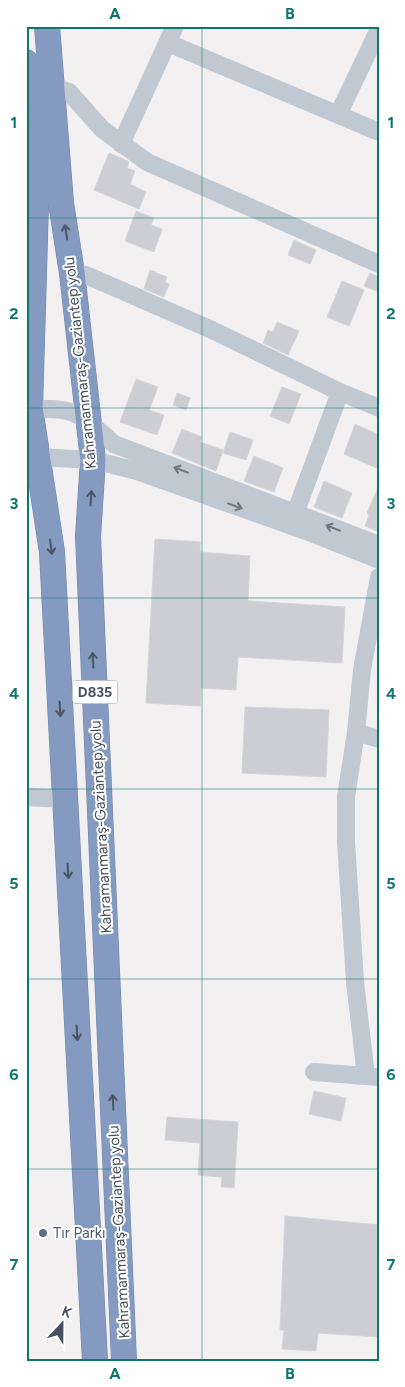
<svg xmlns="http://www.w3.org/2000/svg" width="405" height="1387" font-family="Figtree,sans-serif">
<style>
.building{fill:#ccced4;stroke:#d3d5db}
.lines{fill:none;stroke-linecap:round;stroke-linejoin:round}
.highway-casing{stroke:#7185ac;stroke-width:26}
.minor{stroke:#c0c8d2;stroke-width:18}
.highway{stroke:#859ac0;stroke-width:25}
.oneway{stroke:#4a5463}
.oneway2{stroke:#6b7481}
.grid{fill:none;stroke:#0f766e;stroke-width:1;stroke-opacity:0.55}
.service-dot{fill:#5c6f8a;stroke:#fff;stroke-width:2}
.labels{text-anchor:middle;stroke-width:4;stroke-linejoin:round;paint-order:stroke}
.shield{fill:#fff;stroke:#7e848e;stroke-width:1}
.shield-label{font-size:14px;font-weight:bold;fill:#47505e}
.street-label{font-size:15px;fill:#47505e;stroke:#fff}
.service-label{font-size:15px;fill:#4e5e75;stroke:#fff;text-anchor:start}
.neatline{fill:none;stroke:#0f766e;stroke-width:2}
.grid-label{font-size:16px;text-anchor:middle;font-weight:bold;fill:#0f766e}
</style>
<rect width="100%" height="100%" fill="#f2f0f0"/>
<path class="building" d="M109,153l19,8 1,1 -2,6 8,3 -5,13 16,8 -7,17 -45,-19z
M136,211l18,7 -3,7 11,4 -8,23 -29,-11z
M294,240l22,10 -6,14 -22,-9z
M150,270l17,7 -2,5 4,2 -5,13 -20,-8z
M370,273l9,4v15l-15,-6z
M342,281l22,9 -15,36 -22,-9z
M277,322l22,9 -11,24 -25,-12 5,-13 5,2z
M136,379l22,8 -9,23 15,5 -7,20 -37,-13z
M282,387l19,7 -12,30 -19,-8z
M177,393l13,5 -4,12 -13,-5z
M355,424l24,11v34l-35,-15z
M182,429l20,8 -2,5 23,8 -7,21 -44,-18z
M230,432l23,8 -7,20 -23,-7z
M254,456l29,12 -9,24 -30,-11z
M324,481l28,12 -10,25 -28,-11z
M379,485v47l-14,-6 4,-11 -2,-2z
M155,539l45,3v10l50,4 -2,45 97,6 -3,56 -104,-6 -2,33 -35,-2 -1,18 -54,-3z
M245,707l84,3 -3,67 -84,-4z
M314,1091l32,7 -5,23 -32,-7z
M167,1117l71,5 -4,66 -13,-1 1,-10 -24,-2 2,-32 -35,-3z
M285,1216l94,9v112l-61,-4 -2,18 -34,-2 2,-19h-4z"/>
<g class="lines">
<g class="highway-casing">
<path id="highway" d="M47,26l14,177 11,70 21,187 -5,76 36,825
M26,62l10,142 -6,204 22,144 43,809"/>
</g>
<path class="minor" d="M168,43l211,89
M52,86l17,6 33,37 45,33 232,102
M338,115l41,-86
M121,144l54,-118
M72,273l14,2 126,55 128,62 39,16
M26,409l5,1c44,-5 51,6 83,34l265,101
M37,457l56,3 44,11 169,60 73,29
M295,514l45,-122
M356,732l23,7
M26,797l39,2
M314,1072l65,5
M366,1076l-11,-94 -9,-141v-44l10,-65 6,-62 17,-93"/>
<use href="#highway" class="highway"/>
</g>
<defs><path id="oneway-shaft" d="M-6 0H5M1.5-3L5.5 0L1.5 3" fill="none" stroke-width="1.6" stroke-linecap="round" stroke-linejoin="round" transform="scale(1.25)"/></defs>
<g class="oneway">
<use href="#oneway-shaft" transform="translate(66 232) rotate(-99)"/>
<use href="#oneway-shaft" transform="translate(91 498) rotate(-86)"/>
<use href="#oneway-shaft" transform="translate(51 547) rotate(82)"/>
<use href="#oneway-shaft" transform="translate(93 660) rotate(-93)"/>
<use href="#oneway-shaft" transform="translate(60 709) rotate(87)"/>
<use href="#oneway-shaft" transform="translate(68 871) rotate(87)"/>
<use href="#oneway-shaft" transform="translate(77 1033) rotate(87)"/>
<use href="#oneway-shaft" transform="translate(113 1102) rotate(-93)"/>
</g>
<g class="oneway2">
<use href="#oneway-shaft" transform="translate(181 470) rotate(-159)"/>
<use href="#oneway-shaft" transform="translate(235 506) rotate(20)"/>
<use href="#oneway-shaft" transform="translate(333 528) rotate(-159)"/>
</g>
<path class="grid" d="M202,26v1335M26,218h353M26,408h353M26,598h353M26,789h353M26,979h353M26,1169h353"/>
<circle class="service-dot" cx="43" cy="1233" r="5"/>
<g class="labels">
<rect class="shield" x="72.5" y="680.5" width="45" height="23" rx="4"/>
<g class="shield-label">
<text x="95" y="697">D835</text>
</g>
<g class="street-label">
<text transform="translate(80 363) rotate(-96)" y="5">Kahramanmaraş-Gaziantep yolu</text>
<text transform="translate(101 827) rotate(-93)" y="5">Kahramanmaraş-Gaziantep yolu</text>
<text transform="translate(119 1232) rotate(-93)" y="5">Kahramanmaraş-Gaziantep yolu</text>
</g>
<g class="service-label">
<text x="53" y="1238">Tır Parkı</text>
</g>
</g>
<rect width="405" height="1387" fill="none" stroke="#ffffff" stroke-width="55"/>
<g transform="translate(62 1324) rotate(22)" stroke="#ffffff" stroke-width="4" paint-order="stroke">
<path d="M0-4L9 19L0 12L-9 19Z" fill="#47505e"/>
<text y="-8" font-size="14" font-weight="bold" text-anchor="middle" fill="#47505e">K</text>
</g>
<rect x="28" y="28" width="350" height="1332" class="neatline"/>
<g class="grid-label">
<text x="115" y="19">A</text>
<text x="290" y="19">B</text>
<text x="14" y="128">1</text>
<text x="391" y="128">1</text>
<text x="14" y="319">2</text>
<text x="391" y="319">2</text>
<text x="14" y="509">3</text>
<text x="391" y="509">3</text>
<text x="14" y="699">4</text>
<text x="391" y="699">4</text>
<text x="14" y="889">5</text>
<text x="391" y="889">5</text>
<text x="14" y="1080">6</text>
<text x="391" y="1080">6</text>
<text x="14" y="1270">7</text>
<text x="391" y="1270">7</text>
<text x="115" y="1379">A</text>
<text x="290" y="1379">B</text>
</g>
</svg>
